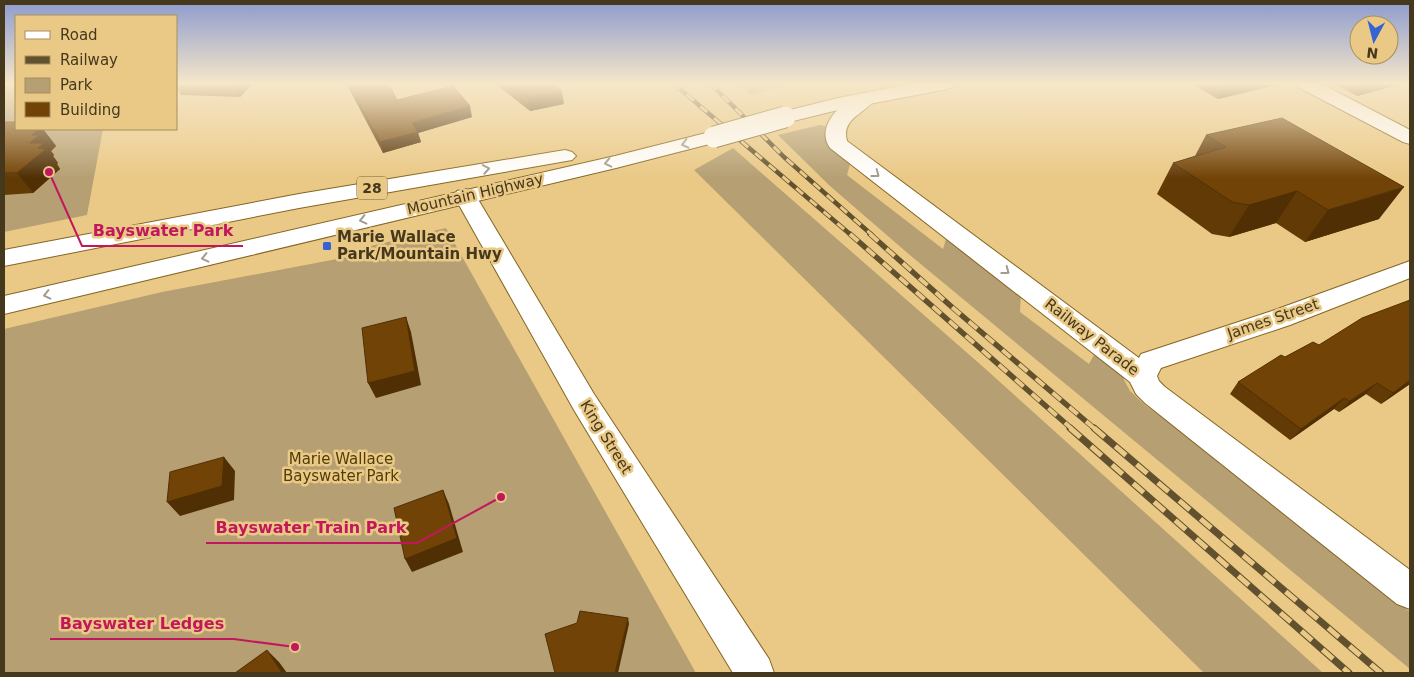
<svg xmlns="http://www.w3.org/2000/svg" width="1414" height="677" font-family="'DejaVu Sans',sans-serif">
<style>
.green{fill:#b59f73}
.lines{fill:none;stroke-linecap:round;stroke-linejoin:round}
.minor-casing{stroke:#846621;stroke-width:2}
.major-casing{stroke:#846621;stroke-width:2}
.minor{fill:#fff;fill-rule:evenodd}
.major{fill:#fff;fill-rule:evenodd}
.rail-far2-casing{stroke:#61512e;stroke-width:4.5}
.rail-far1-casing{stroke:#61512e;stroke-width:5.5}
.rail-casing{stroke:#61512e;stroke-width:7}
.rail-far2{stroke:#eac986;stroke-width:3;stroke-dasharray:9;stroke-linecap:butt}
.rail-far1{stroke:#eac986;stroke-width:4;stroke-dasharray:11;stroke-linecap:butt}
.rail{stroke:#eac986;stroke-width:5;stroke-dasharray:14;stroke-linecap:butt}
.major-bridge-casing{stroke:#846621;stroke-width:23;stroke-linecap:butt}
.major-bridge{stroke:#fff;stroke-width:21}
.wall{fill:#623a06}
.shaded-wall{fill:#502f05}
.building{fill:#724307;stroke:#502f05}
.oneway{stroke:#a29c8e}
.poi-dot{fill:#3563d2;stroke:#eac986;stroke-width:2}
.labels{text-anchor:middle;stroke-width:5;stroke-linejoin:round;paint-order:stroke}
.shield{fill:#eac986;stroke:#76643c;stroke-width:1}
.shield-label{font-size:14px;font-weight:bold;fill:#45381c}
.street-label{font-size:15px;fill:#45381c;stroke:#eac986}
.poi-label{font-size:15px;font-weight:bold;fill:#45381c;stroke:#eac986;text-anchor:start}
.park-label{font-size:15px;fill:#523d09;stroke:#eac986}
.leader{fill:none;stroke:#c2185b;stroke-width:2}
.callout-dot{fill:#c2185b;stroke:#eac986;stroke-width:2}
.callout-label{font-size:16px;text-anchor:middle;font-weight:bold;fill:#c2185b;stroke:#eac986;stroke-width:5;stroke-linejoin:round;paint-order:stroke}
</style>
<rect width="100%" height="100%" fill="#eac986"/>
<path class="green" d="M4,83h12v46h87l-16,86 -83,17z
M738,83h54l-41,12z
M820,125l6,1c0,23 7,24 25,35l-4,14 96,74 4,-13 74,57 -1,19 69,52 6,-11 26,12 3,15 6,11 15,14 47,34 218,173v57l-499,-413 -81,-70 -52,-51z
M733,148l248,217 342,308h-119l-510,-503z
M446,228l250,445h-692v-344l158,-37 196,-37v-6z"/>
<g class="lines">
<g class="minor-casing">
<path id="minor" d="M1296,83h24l90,47v14l-7,-2 -105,-55z
M865,93l7,2 3,4c-11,16 -34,19 -28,42l292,217 2,-4 131,-43 138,-50v17l-120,47 -129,43 -4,8 2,5 6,6 245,183v39l-13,-5 -252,-201 -9,-9 -6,-12 -300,-234c-16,-22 14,-50 35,-55z
M465,189l8,2 3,5 118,198 175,265 5,14h-41l-159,-263 -120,-214 3,-5z"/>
</g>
<g class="major-casing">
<path id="major" d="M916,83h40l-2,4 -7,2 -109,21 -53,13 -7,-2 -3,-4 3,-4 60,-15z
M714,131l7,2 3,4 -3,4 -105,27 -612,146v-18l611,-140z
M565,150l7,2 4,4 -4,4 -273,48 -295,58v-16l295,-56z"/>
</g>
<use href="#minor" class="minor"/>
<use href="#major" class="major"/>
<g class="rail-far2-casing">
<path id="rail-far2" d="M673,83l178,152
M710,83l74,74 88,78"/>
</g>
<g class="rail-far1-casing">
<path id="rail-far1" d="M850,234l222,195
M870,234l83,74 142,121"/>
</g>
<g class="rail-casing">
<path id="rail" d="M1070,428l279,245
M1094,428l287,245"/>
</g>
<use href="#rail-far2" class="rail-far2"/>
<use href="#rail-far1" class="rail-far1"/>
<use href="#rail" class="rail"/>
<g class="major-bridge-casing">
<path id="major-bridge" d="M714,137l71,-20"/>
</g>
<use href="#major-bridge" class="major-bridge"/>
</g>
<path class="wall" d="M176,83h77l-13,14 -59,-2 -5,-9z
M346,83h42l9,17 75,17 -54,16 3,9 -38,11z
M497,83h54l13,21 -34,7 -33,-26z
M1191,83h93l-66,16z
M1332,83h73l-48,13z
M4,122l12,7h27l13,17 -5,5 3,4 -1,1 5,7 -1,1 3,5 -27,24 -29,2z
M1206,135l173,84 -74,23 -29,-19 -47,14 -17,-3 -55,-40 16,-31 22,-7z
M1410,300v84l-29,20 -15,-10 -27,18 -5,-3 -44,31 -60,-46 8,-12 47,-25 34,-12z"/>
<path class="shaded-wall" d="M233,83h20l-13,14z
M1227,83h57l-66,16z
M1366,83h39l-48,13z
M562,91l2,13 -34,7 -2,-14z
M470,106l2,11 -54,16 3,9 -38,11 -3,-11 32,-19z
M20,129h23l13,17 -5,5 3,4 -1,1 5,7 -1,1 3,5 -27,24 -16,-20z
M1404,187l-25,32 -74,23 23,-32z
M1297,191l-21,32 -47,14 20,-32z
M406,317l5,15 10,53 -45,13 -8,-15z
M1410,380v4l-29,20 12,-11z
M1377,383l-11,11 -27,18 11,-11z
M1344,398l-10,11 -44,31 11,-11z
M224,457l11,14 -1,29 -54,16 -13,-14z
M443,490l6,14 14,48 -51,20 -7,-13z
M628,618l1,6 -11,49h-3z
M267,650l12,12 8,11h-5z"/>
<path class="building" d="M348,83h40l9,17 56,-14 17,20 -58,17 6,9 -38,10z
M510,83h41l11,8 -34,6z
M1282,118l122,69 -76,23 -31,-19 -48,14 -17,-3 -59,-39 53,-16 -20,-12z
M4,122h12v7h23l-7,6h7l-9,8h14l-6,5 8,1 -29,24h-13z
M1410,300v80l-17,13 -16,-10 -27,18 -6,-3 -43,31 -63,-47 43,-27 4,2 28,-15 6,3 43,-27z
M406,317l9,54 -47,12 -6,-55z
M224,457l-2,29 -55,16 3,-30z
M443,490l14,48 -52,21 -11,-51z
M580,611l48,7 -13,55h-60l-10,-39 32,-11z
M267,650l15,23h-47z"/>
<defs><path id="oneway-chevron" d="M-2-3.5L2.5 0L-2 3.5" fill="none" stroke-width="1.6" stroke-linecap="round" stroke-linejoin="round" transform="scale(1.25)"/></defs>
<g class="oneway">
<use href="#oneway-chevron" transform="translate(685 144) rotate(166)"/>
<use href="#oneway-chevron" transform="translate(608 163) rotate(167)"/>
<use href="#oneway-chevron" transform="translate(486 169) rotate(-10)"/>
<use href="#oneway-chevron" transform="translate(876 174) rotate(37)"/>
<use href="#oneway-chevron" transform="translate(363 220) rotate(167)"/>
<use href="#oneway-chevron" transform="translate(205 258) rotate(167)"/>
<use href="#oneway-chevron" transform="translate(1006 271) rotate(37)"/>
<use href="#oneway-chevron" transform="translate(47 295) rotate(167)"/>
</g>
<linearGradient id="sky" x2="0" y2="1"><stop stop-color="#8c9bce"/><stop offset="0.47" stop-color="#f6e7c9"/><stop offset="1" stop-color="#f6e7c9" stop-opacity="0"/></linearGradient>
<rect width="1414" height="178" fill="url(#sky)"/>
<rect class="poi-dot" x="322" y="241" width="10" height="10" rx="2.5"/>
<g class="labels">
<rect class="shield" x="357" y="176.5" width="30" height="23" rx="4"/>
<g class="shield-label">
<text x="372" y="193">28</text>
</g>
<g class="street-label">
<text transform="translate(475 194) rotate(-13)" y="5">Mountain Highway</text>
<text transform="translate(1273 319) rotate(-19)" y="5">James Street</text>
<text transform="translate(1092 337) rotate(38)" y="5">Railway Parade</text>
<text transform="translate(606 437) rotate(58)" y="5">King Street</text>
</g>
<g class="poi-label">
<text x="337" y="242">Marie Wallace<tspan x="337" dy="17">Park/Mountain Hwy</tspan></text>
</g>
<g class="park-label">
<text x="341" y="464">Marie Wallace<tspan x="341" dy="17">Bayswater Park</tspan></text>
</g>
</g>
<path class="leader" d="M49 172L82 246H243M501 497L417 543H206M295 647L234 639H50"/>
<g class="callout-dot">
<circle cx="49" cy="172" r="5"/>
<circle cx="501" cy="497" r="5"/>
<circle cx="295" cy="647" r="5"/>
</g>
<g class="callout-label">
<text x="163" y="236">Bayswater Park</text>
<text x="311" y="533">Bayswater Train Park</text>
<text x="142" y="629">Bayswater Ledges</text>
</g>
<rect width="1414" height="677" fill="none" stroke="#45381c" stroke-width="10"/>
<rect x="15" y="15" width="162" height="115" fill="#eac986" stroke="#a88f5c"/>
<rect x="25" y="31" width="25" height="8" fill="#ffffff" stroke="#a88f5c"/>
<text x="60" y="40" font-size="15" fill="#45381c">Road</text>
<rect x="25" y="56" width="25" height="8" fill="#61512e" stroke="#a88f5c"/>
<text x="60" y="65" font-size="15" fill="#45381c">Railway</text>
<rect x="25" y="78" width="25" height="15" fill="#b59f73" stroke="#a88f5c"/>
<text x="60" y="90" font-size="15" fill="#45381c">Park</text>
<rect x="25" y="102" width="25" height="15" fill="#724307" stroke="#a88f5c"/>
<text x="60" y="115" font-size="15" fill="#45381c">Building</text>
<g transform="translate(1374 40) rotate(187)"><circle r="24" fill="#eac986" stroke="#a88f5c"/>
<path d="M0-4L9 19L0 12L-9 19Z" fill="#3563d2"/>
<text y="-8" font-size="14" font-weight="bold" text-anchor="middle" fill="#45381c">N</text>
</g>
</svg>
